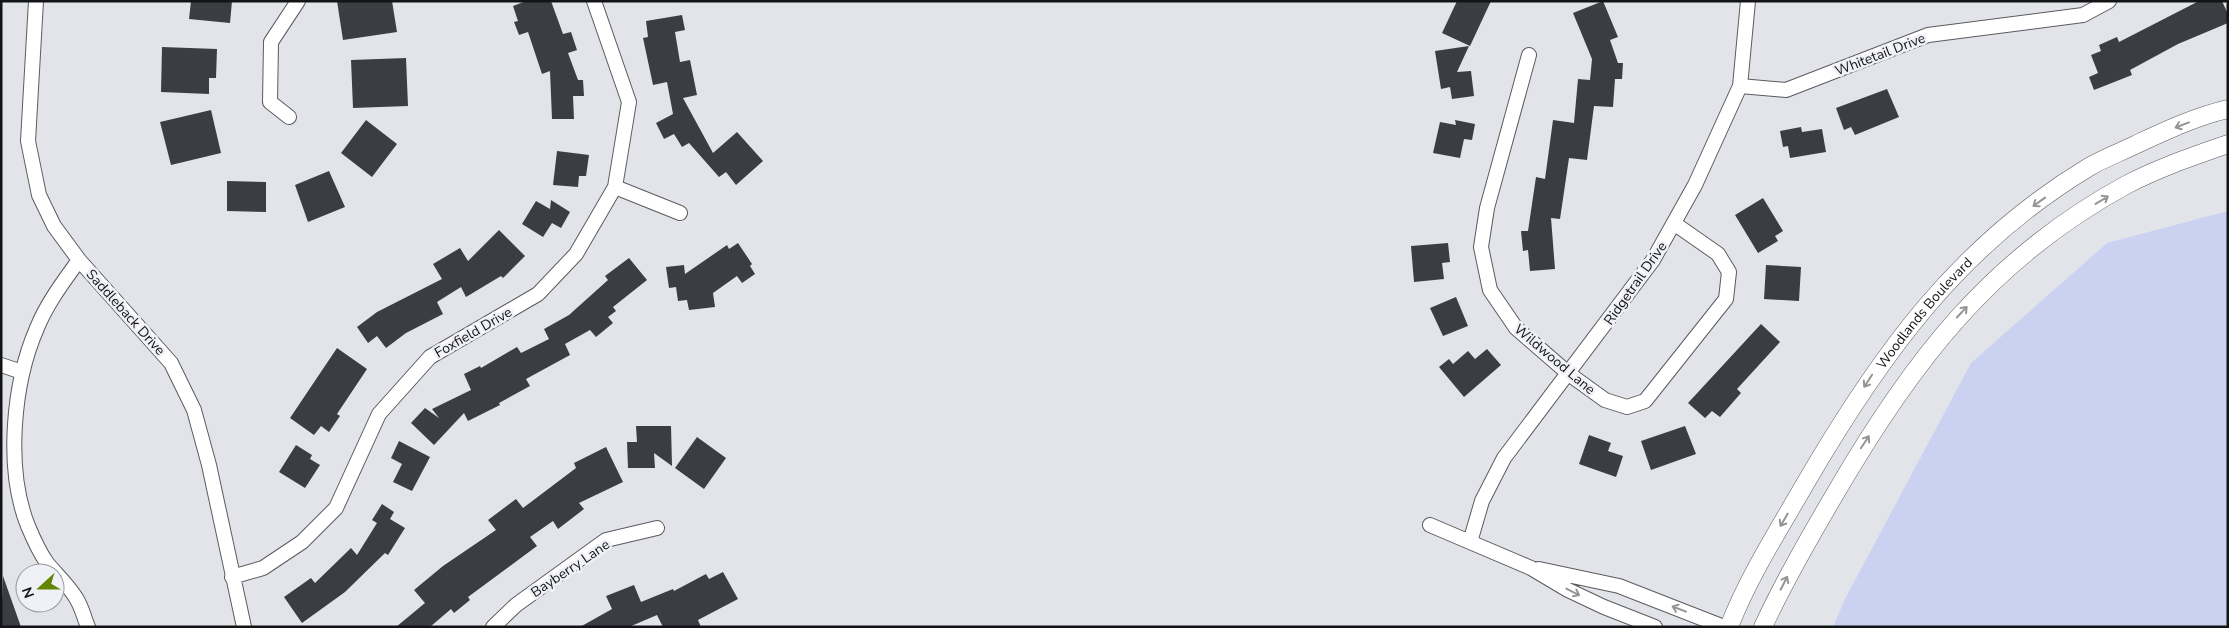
<svg xmlns="http://www.w3.org/2000/svg" width="2229" height="628" font-family="'Nunito Sans',sans-serif">
<style>
.green{fill:#cbd2f1}
.building{fill:#3c3d42}
.lines{fill:none;stroke-linecap:round;stroke-linejoin:round}
.minor-casing{stroke:#5a5b60;stroke-width:16}
.tertiary-casing{stroke:#5a5b60;stroke-width:19}
.minor{stroke:#fff;stroke-width:14}
.tertiary{stroke:#fff;stroke-width:18}
.oneway{stroke:#959596}
.labels{text-anchor:middle;stroke-width:5;stroke-linejoin:round;paint-order:stroke}
.street-label{font-size:14px;fill:#131416;stroke:#f0f1f7}
</style>
<rect width="100%" height="100%" fill="#e3e4ea"/>
<path class="green" d="M2228,211v416h-395l12,-28 126,-236 136,-120z"/>
<path class="building" d="M191,1h41l-2,22 -41,-4z
M337,1h55l5,31 -54,8z
M526,1h25l12,33 8,-2 6,18 -9,3 10,27h5l1,16h-11l1,23h-22l-2,-48 -8,3 -14,-42 -9,3 -5,-13 4,-1 -5,-15z
M1457,1h34l-21,45 -28,-13z
M1603,1l15,36 -8,3 8,23h5l-1,16h-7l-2,28 -19,-1 -7,54 -18,-2 -9,61 -9,-1 4,51 -25,2 -2,-21 -5,1 -2,-20h7l8,-54 9,2 8,-59 21,3 4,-44 12,1 2,-21 -19,-46z
M2199,1h23l6,13v9l-50,21 -48,26 2,5 -38,15 -5,-13 9,-4 -7,-18 10,-4 -2,-6 18,-8 2,5z
M682,15l3,15 -10,2 5,30 10,-2 7,35 -14,3 30,55 24,-21 26,29 -27,24 -10,-13 -7,5 -30,-34 -7,4 -8,-13 -10,5 -8,-16 17,-9 -6,-32 -14,3 -10,-47 5,-1 -2,-16z
M1469,46l-12,26 14,-1 3,25 -22,3 -2,-12 -9,2 -6,-38z
M162,47l55,2 -1,29h-7v16l-48,-2z
M406,58l2,48 -55,2 -2,-48z
M1887,89l12,28 -44,18 -4,-8 -7,3 -8,-22z
M211,110l10,43 -50,12 -11,-43z
M366,120l31,24 -25,33 -31,-24z
M1455,120l20,4 -3,16 -8,-1 -4,19 -27,-5 7,-31 16,3z
M1801,127l1,5 20,-3 4,23 -36,6 -2,-12 -5,1 -3,-16z
M557,151l32,4 -3,21h-7l-1,11 -25,-2z
M329,171l16,36 -37,15 -13,-37z
M227,181l39,1v30l-39,-1z
M1763,198l20,33 -8,5 3,5 -20,12 -23,-38z
M551,200l19,12 -9,16 -9,-5 -9,14 -21,-13 14,-23 14,8z
M499,230l26,26 -22,22 -2,-2 -35,21 -5,-10 -24,15 6,12 -37,19 -20,15 -9,-12 -9,7 -11,-16 20,-15 65,-33 -9,-15 27,-16 8,13z
M738,243l14,21 -2,2 5,8 -13,9 -5,-7 -24,17 2,14 -26,3 -2,-10 -9,1 -2,-14 -7,1 -3,-21 18,-2 1,9 42,-29 2,4z
M1448,243l2,19 -8,1 2,16 -30,3 -3,-36z
M629,258l18,22 -34,27 3,4 -8,6 5,6 -17,14 -6,-7 -25,14 5,11 -44,24 4,7 -31,17 1,2 -32,16 -4,-8 -30,32 -23,-22 14,-15 14,10 -7,-9 39,-19 -7,-16 16,-8 1,2 36,-21 4,6 28,-14 -5,-10 25,-14 39,-35 -3,-4z
M1766,265l35,2 -2,34 -35,-2z
M1456,297l12,29 -25,10 -13,-28z
M1761,324l19,18 -43,47 4,4 -21,24 -8,-6 -7,7 -17,-15z
M337,348l30,21 -30,45 3,2 -11,16 -8,-6 -7,9 -24,-17z
M1487,349l14,16 -37,32 -25,-30 10,-8 4,5 15,-13 7,8z
M636,426h35l1,40 -18,-13 1,15h-27l-1,-26h10z
M1685,426l11,28 -45,16 -10,-29z
M1589,435l22,8 -3,8 15,5 -7,21 -37,-13z
M697,437l29,21 -22,31 -29,-21z
M399,441l31,16 -18,34 -19,-9 9,-18 -11,-6z
M296,445l16,10 -2,4 10,6 -15,23 -26,-16z
M606,447l17,35 -44,21 5,6 -26,20 -5,-8 -23,16 7,9 -69,51 2,3 -16,13 -3,-4 -21,18h-34l29,-24 -11,-13 29,-24 53,-36 -8,-10 28,-21 7,9 53,-40 -2,-5z
M382,504l12,8 -4,7 15,9 -17,27 -3,-2 -40,39 -43,31 -18,-26 27,-19 4,5 36,-35 6,7 20,-32 -5,-3z
M723,572l15,27 -40,21 3,7h-38l-6,-12 -28,12h-49l32,-18 -6,-13 28,-11 7,17 32,-13 1,2 32,-17 3,5z
M3,576l18,51h-20z"/>
<g class="lines">
<g class="minor-casing">
<path id="minor" d="M36,1l-8,140 11,54 15,31 25,34 92,103 23,47 15,55 35,162
M1529,55l-42,153 -6,39 9,43 26,38 53,46 36,26 22,7 18,-6 81,-102 3,-27 -11,-18 -43,-30
M1740,86l46,4 142,-55 155,-20 26,-14
M289,117l-19,-15 1,-60 27,-41
M615,187l65,26
M79,260c-15,21 -32,43 -42,68 -24,55 -32,141 -9,198 5,12 12,27 19,37 10,12 22,23 29,35 6,9 8,20 12,29
M1,365l21,7
M1430,525l101,43 37,22 36,17 51,20
M1470,542l12,-41 22,-43 149,-198 42,-75 45,-99 8,-85
M1539,569l80,17 105,41
M232,577l31,-9 39,-26 34,-34 43,-94 51,-57 108,-63 38,-40 39,-67 14,-85 -35,-101
M493,627l23,-22 90,-65 51,-12"/>
</g>
<g class="tertiary-casing">
<g id="tertiary">
<path id="s1" d="M1729,627c20,-51 49,-96 76,-143 75,-129 154,-239 284,-317 15,-9 32,-15 48,-23 28,-13 60,-28 91,-35"/>
<path d="M1763,627c21,-46 46,-89 72,-133 76,-131 155,-235 291,-309 32,-17 68,-29 102,-41"/>
</g>
</g>
<use href="#minor" class="minor"/>
<use href="#tertiary" class="tertiary"/>
</g>
<defs><path id="oneway-shaft" d="M-6 0H5M1.5-3L5.5 0L1.5 3" fill="none" stroke-width="1.6" stroke-linecap="round" stroke-linejoin="round" transform="scale(1.25)"/></defs>
<g class="oneway">
<use href="#oneway-shaft" transform="translate(2182 125) rotate(159)"/>
<use href="#oneway-shaft" transform="translate(2102 200) rotate(-31)"/>
<use href="#oneway-shaft" transform="translate(2039 202) rotate(144)"/>
<use href="#oneway-shaft" transform="translate(1962 312) rotate(-47)"/>
<use href="#oneway-shaft" transform="translate(1868 381) rotate(123)"/>
<use href="#oneway-shaft" transform="translate(1865 442) rotate(-56)"/>
<use href="#oneway-shaft" transform="translate(1784 520) rotate(120)"/>
<use href="#oneway-shaft" transform="translate(1784 583) rotate(-63)"/>
<use href="#oneway-shaft" transform="translate(1573 592) rotate(27)"/>
<use href="#oneway-shaft" transform="translate(1679 609) rotate(-159)"/>
</g>
<g class="labels">
<g class="street-label">
<text transform="translate(1880 54) rotate(-21)" y="5">Whitetail Drive</text>
<text transform="translate(1635 283) rotate(-55)" y="5">Ridgetrail Drive</text>
<text transform="translate(126 312) rotate(48)" y="5">Saddleback Drive</text>
<text dy="5" stroke="none"><textPath href="#s1" startOffset="371">Woodlands Boulevard</textPath></text>
<text transform="translate(473 332) rotate(-30)" y="5">Foxfield Drive</text>
<text transform="translate(1555 359) rotate(40)" y="5">Wildwood Lane</text>
<text transform="translate(570 568) rotate(-34)" y="5">Bayberry Lane</text>
</g>
</g>
<rect width="2229" height="628" fill="none" stroke="#131416" stroke-width="5"/>
<g transform="translate(40 588) rotate(249)"><circle r="24" fill="#f0f1f7" stroke="#98999d"/>
<path d="M0-4L9 19L0 12L-9 19Z" fill="#628503"/>
<text y="-8" font-size="14" font-weight="bold" text-anchor="middle" fill="#131416">N</text>
</g>
</svg>
